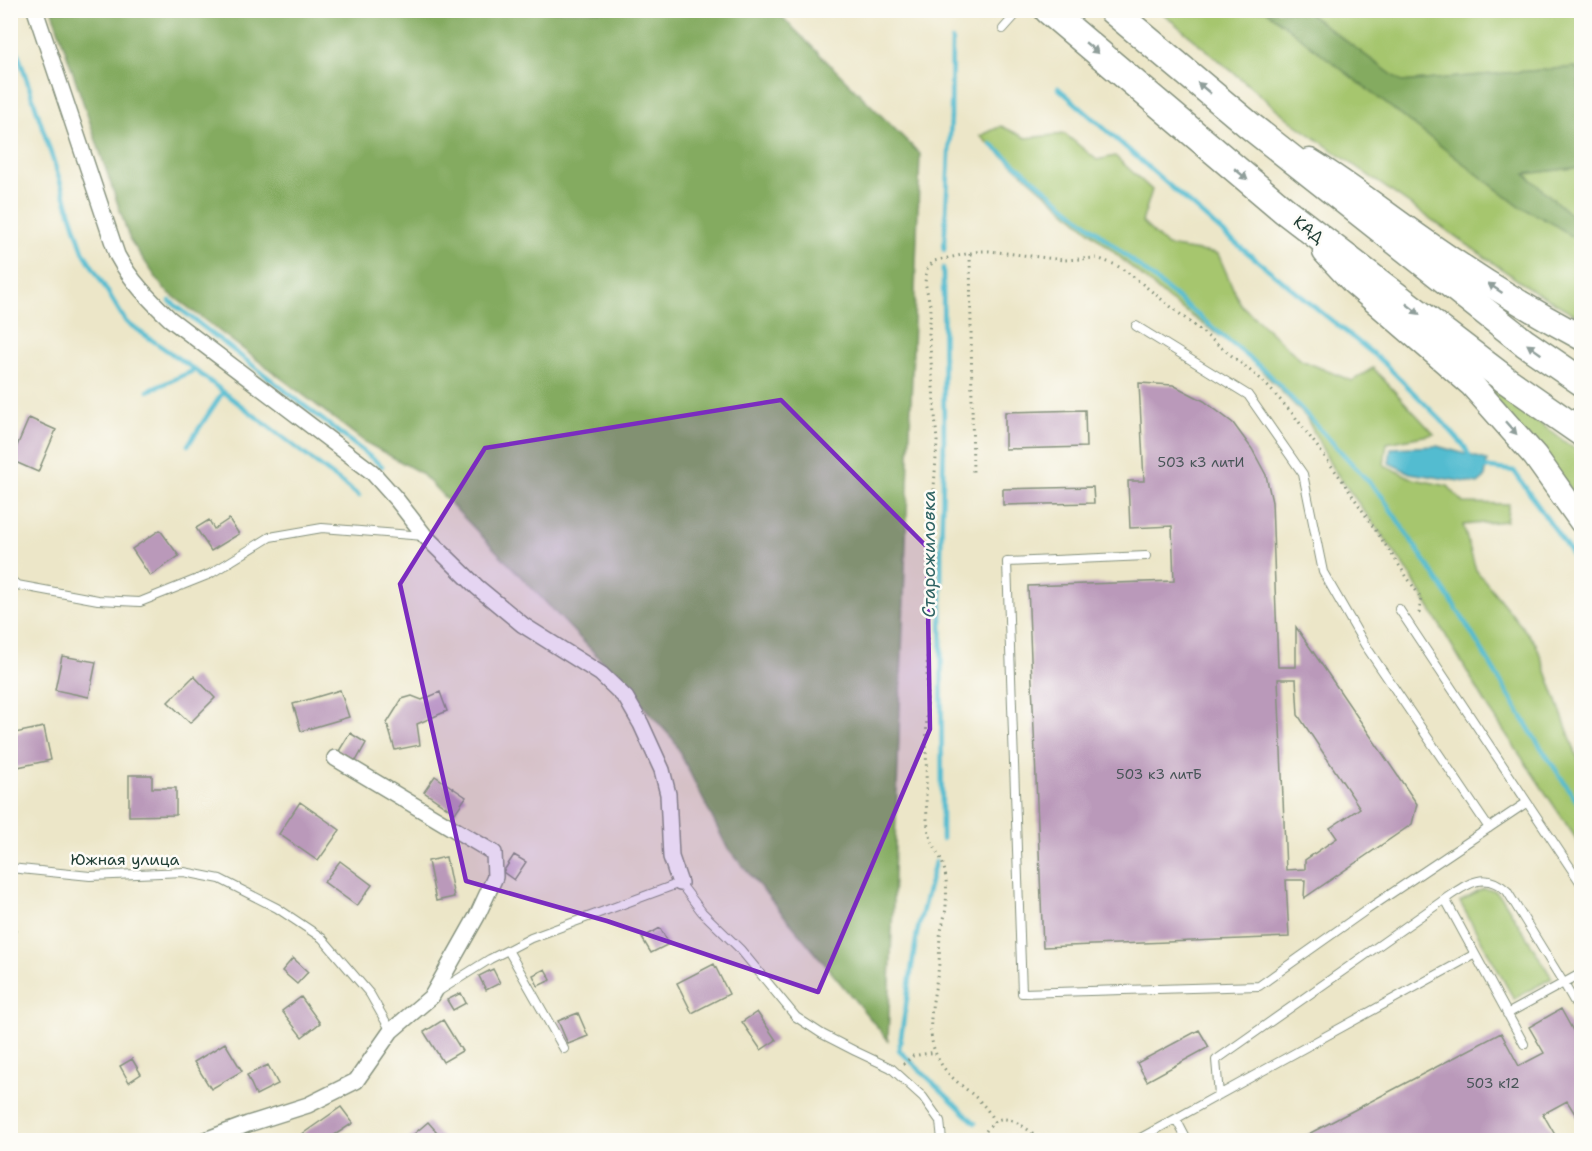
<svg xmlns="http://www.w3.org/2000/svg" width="1592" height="1151" font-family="'Shantell Sans',sans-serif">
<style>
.green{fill:#a6c66e;stroke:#628251;stroke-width:1.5}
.forest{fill:#84ab61;stroke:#52744a;stroke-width:1.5}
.water{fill:#53bcd0;stroke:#397c82;stroke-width:1.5}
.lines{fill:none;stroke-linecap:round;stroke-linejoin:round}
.stream{stroke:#53bcd0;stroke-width:4.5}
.building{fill:#ba99ba;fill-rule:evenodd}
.lane-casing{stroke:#86927e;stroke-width:10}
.street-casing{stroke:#86927e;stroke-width:18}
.primary-casing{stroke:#86927e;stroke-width:27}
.highway-casing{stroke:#86927e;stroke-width:30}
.path{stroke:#86927e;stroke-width:3;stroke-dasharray:1.5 4.5;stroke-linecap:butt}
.lane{stroke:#fff;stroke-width:8}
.street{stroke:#fff;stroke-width:15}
.primary{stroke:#fff;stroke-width:24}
.highway{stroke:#fff;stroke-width:27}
.oneway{fill:#8f9e9a}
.marked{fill:#7b2cbf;fill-opacity:0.2;stroke:#7b2cbf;stroke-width:4.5;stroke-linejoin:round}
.labels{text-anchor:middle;stroke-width:5;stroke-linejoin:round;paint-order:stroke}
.number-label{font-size:14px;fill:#465456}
.street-label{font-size:16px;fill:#1f3d34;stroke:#fdfcf7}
.water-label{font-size:18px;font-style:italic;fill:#2f6363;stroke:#fdfcf7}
</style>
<rect width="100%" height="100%" fill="#fdfcf7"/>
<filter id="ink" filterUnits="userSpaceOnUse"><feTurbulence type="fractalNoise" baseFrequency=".0167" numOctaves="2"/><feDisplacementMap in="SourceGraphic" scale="12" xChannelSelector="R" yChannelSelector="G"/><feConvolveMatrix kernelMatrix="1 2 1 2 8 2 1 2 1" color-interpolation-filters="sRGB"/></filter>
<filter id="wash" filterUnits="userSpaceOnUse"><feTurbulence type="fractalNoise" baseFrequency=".008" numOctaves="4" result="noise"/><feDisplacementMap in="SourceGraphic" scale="24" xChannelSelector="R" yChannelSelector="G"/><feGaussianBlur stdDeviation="1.35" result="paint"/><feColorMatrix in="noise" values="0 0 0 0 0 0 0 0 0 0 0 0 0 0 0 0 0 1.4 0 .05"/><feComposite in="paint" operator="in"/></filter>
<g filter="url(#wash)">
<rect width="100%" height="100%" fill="#ece6c8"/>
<path class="green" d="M1160,11h106l253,195 33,17 29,20v75l-52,-30 -238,-167z
M1305,11h276v94l-5,-38 -174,15z
M1001,126l25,12 39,-4 32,26 18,-4 37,34 -10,32 25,24 51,8 22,50 61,56 51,21 21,-13 61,66 -47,9 -3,22 30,14 34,7 15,17 46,1 -3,17 -43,4 13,45 60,74 45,123v79l-93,-139 -80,-136 -76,-104 -26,-50 -59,-62 -78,-55 -189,-164z
M1581,167v57l-56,-50z
M1493,388l88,66v47l-92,-107z
M1483,889l11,1 9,9 49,79 -38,21 -54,-97z"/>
<path class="forest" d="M52,11h724l144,143 -32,886 -161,-193 -54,-108 -67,-74 -185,-192 -56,-31 -201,-153 -34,-49z
M1266,11h39l97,71 174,-15 6,38 -1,62 -56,7 56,50v19l-29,-20 -32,-16z"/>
<path class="water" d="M1437,446l50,14 -2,18 -7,6 -68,-11 -21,-10 2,-15z"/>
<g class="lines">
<path class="stream" d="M10,29l73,222 43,71 69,48 164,126
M1058,88l170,149 154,124 59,59 24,27 5,11
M991,144l278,230 112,121 79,119 74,123 48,72
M944,250l7,-133 1,-77
M170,301l212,165
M148,391l47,-21
M188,445l35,-53
M1483,467l31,4 68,98
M942,839l-1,-285 3,-113 -1,-173
M935,862l-18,71 -18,117 76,73"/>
</g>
<g id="blocks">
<path class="building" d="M1139,383l34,2 31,16 29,22 19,26 14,26 6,27 6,165h18v-40l121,177 -5,20 -108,74 1,-18h-19l3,57 -246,10 -15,-361 146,-5 -2,-55 -42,2 -2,-47h16zM1278,679h18l2,36 62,93 -30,20 7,10 -32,22v9l-19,1z
M1085,410l1,37 -81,2v-37z
M29,418l27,12 -18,42 -27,-12z
M1093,487l1,16 -91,2v-16z
M229,519l10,15 -28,17 -15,-23 13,-8 5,9z
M160,530l19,26 -29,20 -18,-27z
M62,656l34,6 -7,35 -34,-7z
M194,676l21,22 -25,25 -22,-21z
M340,690l9,27 -48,14 -8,-27z
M440,692l7,19 -30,13 3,21 -25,5 -8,-27 15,-24 10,-3 10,4z
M44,727l7,33 -38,8 -3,-12v-22z
M350,733l16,10 -10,18 -17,-10z
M129,775h23v13h24v27l-47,1z
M435,776l31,21 -11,16 -31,-21z
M300,802l40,28 -22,31 -39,-27z
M514,855l12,7 -12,18 -11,-8z
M446,857l8,40 -18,4 -8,-40z
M340,861l32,24 -15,21 -33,-24z
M10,928l6,2 -5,16h-1z
M660,928l9,16 -18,9 -9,-15z
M293,958l15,14 -11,12 -15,-13z
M714,964l15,30 -37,19 -15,-30z
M493,969l7,14 -14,7 -7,-14z
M545,969l6,11 -13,6 -5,-11z
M461,993l5,10 -13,7 -6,-10z
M301,997l19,26 -18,14 -20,-26z
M1561,1009l21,38v78l-15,-24 -24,13 15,26h-258l-1,-1 202,-106 18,33 25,-13 -15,-26z
M757,1012l19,28 -15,10 -19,-28z
M578,1013l10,23 -20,8 -10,-23z
M443,1020l19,31 -19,11 -19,-30z
M1199,1030l10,17 -62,34 -10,-18z
M225,1043l17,28 -31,18 -17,-27z
M132,1059l9,15 -12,8 -9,-16z
M268,1065l10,19 -22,11 -9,-20z
M341,1107l12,16 -26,17h-31l-1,-1z
M428,1122l16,18h-37z"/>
</g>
</g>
<g filter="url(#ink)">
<use href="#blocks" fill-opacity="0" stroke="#86927e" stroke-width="1.5"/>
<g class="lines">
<g class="lane-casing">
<path id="lane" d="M1003,29l17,-19
M1136,326l112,69 55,79 20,98 42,73 124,183
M1146,556l-139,6 15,431 237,-7 106,-75 161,-108
M10,579l7,6 81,15 42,2 70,-28 60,-37 52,-9 102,8
M1399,609l183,276
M10,868l80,8 94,-4 36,7 57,29 45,30 48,56 21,37
M1445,899l79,145
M508,950l23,-12 149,-55 22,29 38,37 56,68 26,17 33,17 36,17 32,29 17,24 2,19
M439,991l51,-32 18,-9 56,99
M1507,1014l75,-41
M1219,1095l-3,-35 229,-161c22,-15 39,-29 62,-8l56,91 19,33
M1176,1119l11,21
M1137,1140l338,-186
M1579,1140l3,-1"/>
</g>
<g class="street-casing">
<path id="street" d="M35,10l82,245c14,26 32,44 53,64l202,153 25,28 28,36 52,51 46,38 78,49 25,24 15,26 21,46 6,24 3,63 9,26
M205,1140l43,-16 60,-19 48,-24 35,-50 41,-35 45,-80 18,-39 -1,-24 -159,-95"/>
</g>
<g class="primary-casing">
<path id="primary" d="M1310,161c41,25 77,54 116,81 50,35 102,67 156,96
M1325,252l29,31 118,102 63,71 47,66"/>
</g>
<g class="highway-casing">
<path id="highway" d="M1048,10l236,200 222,170 76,53
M1112,10l137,115 276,218 57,39"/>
</g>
<path class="path" d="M970,254l3,222
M903,1064l10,-8 22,-4
M994,1122c-14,-32 -45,-36 -58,-68 -11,-25 -2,-56 2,-82 2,-12 1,-24 2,-36 2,-11 6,-21 6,-32 1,-15 1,-31 -5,-45 -3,-7 -8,-13 -10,-20 -5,-13 -4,-28 -5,-41l2,-218 9,-138 -8,-109 2,-24 -6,-27 2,-13 7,-8 46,-10h9l75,9 33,-2 19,7 14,9 132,106 31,34 49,66 79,118 -2,15 -4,2
M978,1140c6,-5 10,-13 16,-18 14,-11 37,10 47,18"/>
<use href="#lane" class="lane"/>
<use href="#street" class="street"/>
<use href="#primary" class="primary"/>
<use href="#highway" class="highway"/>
</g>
<defs><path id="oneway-solid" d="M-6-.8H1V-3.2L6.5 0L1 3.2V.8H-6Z" transform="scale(1.5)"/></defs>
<g class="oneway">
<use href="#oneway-solid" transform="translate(1092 48) rotate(40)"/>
<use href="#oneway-solid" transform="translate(1204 88) rotate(-140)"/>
<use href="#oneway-solid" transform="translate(1241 174) rotate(40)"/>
<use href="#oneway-solid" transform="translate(1495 288) rotate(-146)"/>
<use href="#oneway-solid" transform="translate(1413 309) rotate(38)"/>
<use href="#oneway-solid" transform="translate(1534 349) rotate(-145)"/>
<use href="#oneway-solid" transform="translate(1511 428) rotate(48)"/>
</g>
</g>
<path class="marked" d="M781,400l146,147 3,182 -112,263 -211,-71 -141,-40 -66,-297 85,-136z"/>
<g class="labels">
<g class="number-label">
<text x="1201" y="467">503 к3 литИ</text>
<text x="1159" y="779">503 к3 литБ</text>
<text x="1493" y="1088">503 к12</text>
</g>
<g class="street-label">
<text transform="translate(1309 229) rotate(38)" y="6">КАД</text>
<text x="125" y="865">Южная улица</text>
</g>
<g class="water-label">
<text transform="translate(929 554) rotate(-90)" y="6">Старожиловка</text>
</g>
</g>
<rect width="1592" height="1151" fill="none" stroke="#fdfcf7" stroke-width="36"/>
</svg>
